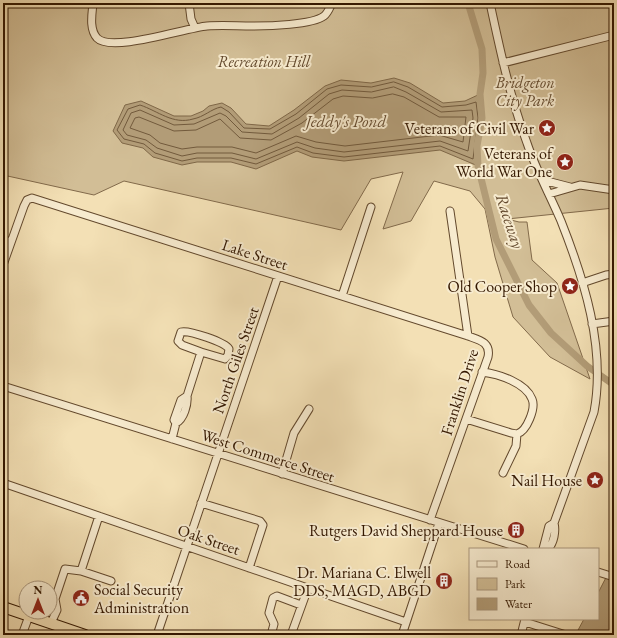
<svg xmlns="http://www.w3.org/2000/svg" width="617" height="638" font-family="'EB Garamond',serif">
<style>
.green{fill:#d2be96;stroke:#826a4b}
.water{fill:#b29c77;stroke:#7f6747}
.lines{fill:none;stroke-linecap:round;stroke-linejoin:round}
.shore{stroke:#725a3c;stroke-width:1}
.canal{stroke:#b29c77;stroke-width:7}
.minor-casing{stroke:#63492d;stroke-width:9}
.highway-casing{stroke:#331700;stroke-width:12}
.minor{stroke:#f7ebcf;stroke-width:7}
.highway{stroke:#f3e0b5;stroke-width:10}
.labels{text-anchor:middle;stroke-width:4;stroke-linejoin:round;paint-order:stroke}
.park-label{font-size:16px;font-style:italic;fill:#63492d;stroke:#f7ebcf}
.poi-label{font-size:16px;fill:#331700;stroke:#f7ebcf;text-anchor:end}
.street-label{font-size:16px;fill:#331700;stroke:#f7ebcf}
.water-label{font-size:17px;font-style:italic;fill:#664c30;stroke:#f7ebcf}
</style>
<rect width="100%" height="100%" fill="#f3e0b5"/>
<filter id="stains"><feTurbulence type="fractalNoise" baseFrequency=".005" numOctaves="4"/><feColorMatrix values="0 0 0 0 .2 0 0 0 0 .09 0 0 0 0 .02 0 0 0 .5 -.17"/></filter>
<radialGradient id="worn" r=".72"><stop offset=".6" stop-color="#630" stop-opacity="0"/><stop offset="1" stop-color="#630" stop-opacity=".3"/></radialGradient>
<path class="green" d="M3,3h611v205l-107,11 12,3h8l5,38 25,23 33,96 -40,-22 -37,-40 -18,-60 -10,-48 -15,-18 -36,-10 -23,40 -28,8 20,-57 -32,7 -30,51 -217,-49 -30,14 -91,-20z"/>
<path class="water" d="M394,78l16,5 33,20 22,-2 15,-7 2,24 -5,28 1,20 -38,-16 -96,11 -32,-4 -15,-6 -41,18 -25,-7h-34l-15,3 -29,-8 -10,-9 -21,-5 -9,-12 12,-26 16,-4 33,15h17l12,-5 6,-5 13,-3 9,5 15,16 23,2 25,-16 31,-24 16,-6 30,3z
M614,562v73h-32l-5,-3 7,-13h14v-26z"/>
<g class="lines">
<path class="shore" d="M394,82l14,5 34,20 24,-2 10,-3 2,16 -5,41 -33,-13 -96,11 -31,-4 -16,-6 -41,17 -25,-6h-34l-15,3 -27,-8 -11,-9 -20,-5 -7,-9 11,-21 12,-4c18,6 33,20 53,14 11,-2 18,-10 28,-12l8,5 15,16 26,1 26,-15 31,-25 14,-4 30,2z
M394,87l12,5 35,20 31,-2 1,8 -5,33 -28,-10 -96,11 -29,-4 -18,-6 -41,17 -24,-6h-35l-15,3 -25,-8 -11,-8 -19,-5 -4,-5 8,-17 9,-3 34,15 20,-1 26,-11 6,3 16,16 30,2 27,-16 30,-24 13,-4 29,2z
M393,94l11,3 35,20h27l-3,25 -24,-7 -94,11 -29,-4 -20,-6 -40,17 -24,-6h-35l-15,2 -22,-6 -10,-8 -20,-7 5,-10 4,-1 35,14 22,-1 24,-11 20,19 31,2 31,-17 31,-24 10,-3 29,2z"/>
<path class="canal" d="M468,3l14,46 1,24 -3,21 2,24 -5,28 1,20 18,73 33,66 22,28 36,33 27,19"/>
<g class="minor-casing">
<path id="minor" d="M93,3c-1,11 -4,26 4,35 14,15 88,-10 110,-12 15,-1 30,0 45,0 16,0 60,-1 72,-10 4,-3 6,-9 8,-13
M189,3l2,16 4,9
M490,3c10,47 20,94 37,140 9,27 23,52 34,78 23,58 45,127 33,191l-40,111 -5,3 -6,23
M503,63l111,-28
M543,180l27,7
M549,194l31,-9 34,5
M450,211l18,125
M3,240l8,2
M3,265l21,-59 3,-6 5,-2 436,138c11,4 23,6 20,21l-58,163
M582,283l24,-8 8,-1
M342,296l29,-89
M592,324l22,-3
M3,386l521,163
M187,396l14,-44 24,7 3,-4 1,-6c-4,-7 -40,-19 -48,-17l-3,9 4,4 19,7
M466,419l45,14c2,0 4,1 6,1 10,-3 19,-26 15,-35 -6,-16 -33,-25 -50,-27
M172,439l4,-16 -2,-3 7,-20 6,-4c1,8 -3,23 -11,27
M503,473l13,-27 1,-12
M282,474l12,-41 15,-24
M3,483l403,139
M201,503l59,18 3,4 -14,43
M548,549c6,-6 8,-18 6,-26
M81,571l30,10
M598,572l16,5
M525,622l41,13
M51,623l6,-13 -2,-11 10,-30 16,2 18,-55
M22,635l7,-19
M157,635l121,-359
M271,635l3,-11 -5,-11 4,-15 4,-2 24,9
M291,635l17,-47
M402,635l37,-112
M521,635l4,-16"/>
</g>
<g class="highway-casing">
<path id="highway" d="M3,607l82,28"/>
</g>
<use href="#minor" class="minor"/>
<use href="#highway" class="highway"/>
</g>
<defs>
<g id="sight-disc" transform="scale(0.9)"><circle r="9.5" fill="#8f2418" stroke="#f7ebcf"/><path d="M0-6L1.8-2.2L6-1.7L2.9 1.2L3.7 5.4L0 3.3L-3.7 5.4L-2.9 1.2L-6-1.7L-1.8-2.2Z" fill="#fff"/></g>
<g id="building-disc" transform="scale(0.9)"><circle r="9.5" fill="#8f2418" stroke="#f7ebcf"/><path d="M-4-6H4V6H1V3H-1V6H-4ZM-2.5-4.3h1.7v1.8h-1.7ZM.8-4.3h1.7v1.8H.8ZM-2.5-1h1.7V.8h-1.7ZM.8-1h1.7V.8H.8Z" fill="#fff"/></g>
<g id="civic-disc" transform="scale(0.9)"><circle r="9.5" fill="#8f2418" stroke="#f7ebcf"/><path d="M-.6-6.5H3V-4.5H.6V-3L4-1V1h2V6H-6V1h2V-1L-.6-3ZM-1.2 2.5V6h2.4V2.5Z" fill="#fff"/></g>
</defs>
<g fill-rule="evenodd">
<use href="#sight-disc" x="547" y="128"/>
<use href="#sight-disc" x="565" y="162"/>
<use href="#sight-disc" x="570" y="286"/>
<use href="#sight-disc" x="595" y="480"/>
<use href="#building-disc" x="516" y="530"/>
<use href="#building-disc" x="444" y="581"/>
<use href="#civic-disc" x="81" y="598"/>
</g>
<g class="labels">
<g class="park-label">
<text x="264" y="67">Recreation Hill</text>
<text x="525" y="88">Bridgeton<tspan x="525" dy="18">City Park</tspan></text>
</g>
<g class="poi-label">
<text x="534" y="134">Veterans of Civil War</text>
<text x="552" y="159">Veterans of<tspan x="552" dy="18">World War One</tspan></text>
<text x="557" y="292">Old Cooper Shop</text>
<text x="582" y="486">Nail House</text>
<text x="503" y="536">Rutgers David Sheppard House</text>
<text x="431" y="578">Dr. Mariana C. Elwell<tspan x="431" dy="18">DDS, MAGD, ABGD</tspan></text>
<text x="94" y="595" text-anchor="start">Social Security<tspan x="94" dy="18">Administration</tspan></text>
</g>
<g class="street-label">
<text transform="translate(255 254) rotate(18)" y="6">Lake Street</text>
<text transform="translate(235 360) rotate(-71)" y="6">North Giles Street</text>
<text transform="translate(459 392) rotate(-72)" y="6">Franklin Drive</text>
<text transform="translate(268 455) rotate(18)" y="6">West Commerce Street</text>
<text transform="translate(209 539) rotate(19)" y="6">Oak Street</text>
</g>
<g class="water-label">
<text x="346" y="127">Jeddy's Pond</text>
<text transform="translate(510 221) rotate(72)" y="6">Raceway</text>
</g>
</g>
<rect width="617" height="638" fill="none" stroke="#f3e0b5" stroke-width="16"/>
<rect x="4" y="4" width="609" height="630" fill="none" stroke="#331700" stroke-width="2"/>
<rect x="8" y="8" width="601" height="622" fill="none" stroke="#331700"/>
<rect x="469" y="548" width="130" height="72" fill="#f7ebcf" stroke="#a9967c"/>
<rect x="477" y="561" width="20" height="6" fill="#f7ebcf" stroke="#a9967c"/>
<text x="505" y="568" font-size="12" fill="#331700">Road</text>
<rect x="477" y="578" width="20" height="12" fill="#d2be96" stroke="#a9967c"/>
<text x="505" y="588" font-size="12" fill="#331700">Park</text>
<rect x="477" y="598" width="20" height="12" fill="#b29c77" stroke="#a9967c"/>
<text x="505" y="608" font-size="12" fill="#331700">Water</text>
<g transform="translate(38 600)"><circle r="19" fill="#f7ebcf" stroke="#a9967c"/>
<path d="M0-3L7 15L0 10L-7 15Z" fill="#8f2418"/>
<text y="-6" font-size="11" font-weight="bold" text-anchor="middle" fill="#331700">N</text>
</g>
<rect width="100%" height="100%" filter="url(#stains)"/>
<rect width="100%" height="100%" fill="url(#worn)"/>
</svg>
